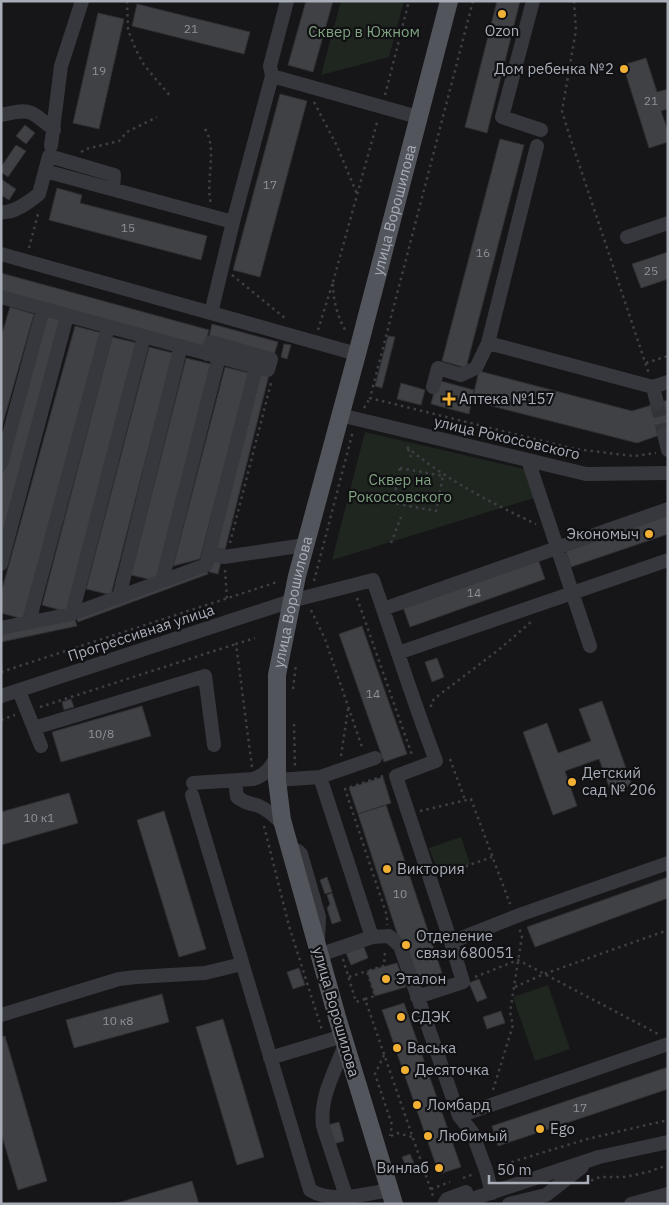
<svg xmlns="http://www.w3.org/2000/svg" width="669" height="1205" font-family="'IBM Plex Sans',sans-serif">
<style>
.green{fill:#1e261f}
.building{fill:#404145;stroke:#303034}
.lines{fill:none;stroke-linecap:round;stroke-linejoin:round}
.minor-tunnel{stroke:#333438;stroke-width:14;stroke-dasharray:14 7;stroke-linecap:butt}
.path{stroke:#3d3f44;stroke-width:2.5;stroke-dasharray:2.5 4;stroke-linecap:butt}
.minor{stroke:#37383d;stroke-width:14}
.major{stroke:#53555c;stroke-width:18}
.poi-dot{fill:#f2b134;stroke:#111113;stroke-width:2}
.labels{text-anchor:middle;stroke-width:4.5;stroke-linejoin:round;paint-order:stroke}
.number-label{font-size:12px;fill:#8e929b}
.poi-label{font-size:15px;fill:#a8adb8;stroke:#111113;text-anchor:start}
.park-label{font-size:15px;fill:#7fa381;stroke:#111113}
.street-label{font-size:15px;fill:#a8adb8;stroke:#111113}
</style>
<rect width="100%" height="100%" fill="#161618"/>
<path class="green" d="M341,1h63l-15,56 -68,18z
M365,432l163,38 9,27 -205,63z
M461,837l9,27 -31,10 -10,-26z
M548,985l22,64 -35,12 -22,-64z"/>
<path class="building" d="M306,1h27l-20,71 -25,-7z
M497,1h23l-33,132 -22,-6z
M137,4l113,28 -6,22 -112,-28z
M98,13l26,6 -25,110 -26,-6z
M646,58l11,34 11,-3v20l-7,2 7,20v11l-19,6 -26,-83z
M280,94l27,7 -47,176 -27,-7z
M25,125l10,8 -9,11 -10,-8z
M500,139l24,6 -58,223 -24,-7z
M16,145l10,6 -18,26 -7,-5v-5z
M1,179l15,10 -7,11 -8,-5z
M57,188l25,7 -2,8 127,33 -6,24 -152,-40z
M668,252v27l-27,9 -9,-24z
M1,273l208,57 -5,18 -203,-56z
M10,307l24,7 -33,116v-93z
M46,316l18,5 -63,224v-68z
M212,324l66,18 -4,13 -65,-18z
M75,326l27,7 -79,286 -22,-6v-20z
M388,336l7,1 -13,51 -7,-2z
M112,337l25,6 -70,269 -25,-7z
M284,344l7,1 -4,14 -6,-2z
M149,347l24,6 -62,242 -25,-6z
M186,358l25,6 -55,217 -25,-6z
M225,367l24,6 -49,186 -27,7z
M479,371l153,40 36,-11v32l-31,11 -165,-42z
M257,372l12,3 -44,175 -13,-3z
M437,380l37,10 -5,24 -38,-10z
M401,383l24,7 -4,15 -24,-6z
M668,514v20l-97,33 -6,-18z
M538,559l7,20 -135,48 -7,-20z
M212,560l9,2 -3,12 -9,-2z
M205,567l3,7 -130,48 -2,-7z
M74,616l3,10 -76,16v-11z
M362,626l45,128 -23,8 -45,-128z
M437,658l7,19 -12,5 -7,-20z
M71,699l3,8 -10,3 -2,-8z
M602,701l30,84 -21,7 -12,-33 -34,12 12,35 -24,9 -30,-83 24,-9 11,30 33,-12 -12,-32z
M142,706l9,30 -90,26 -9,-30z
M383,777l8,26 -33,11 -9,-26z
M69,793l9,30 -77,22v-33z
M386,805l56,168 -29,9 -55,-168z
M164,811l42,138 -27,8 -42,-137z
M327,877l5,15 -7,2 -5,-14z
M668,877v21l-133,49 -8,-20z
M332,893l9,28 -9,3 -5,-16 3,-4 -3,-9z
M364,947l4,11 -17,7 -5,-12z
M397,963l9,24 -31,9 -8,-25z
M299,968l6,17 -12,4 -6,-17z
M479,979l8,19 -10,4 -8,-19z
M162,994l7,28 -95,26 -8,-28z
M404,1003l57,164 -22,7 -57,-164z
M501,1011l4,12 -18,6 -4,-12z
M223,1019l41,138 -27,8 -41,-138z
M5,1036l42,145 -29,9 -17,-57v-96z
M668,1067v22l-170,57 -6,-20z
M339,1122l5,19 -11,3 -5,-19z
M410,1154l7,16 -8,4 -7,-17z
M192,1181l7,23h-85z"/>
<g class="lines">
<path class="minor-tunnel" d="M657,403l7,31"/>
<path class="path" d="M127,1l1,29 8,20 8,15 27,32
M473,1l-103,397 205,51 59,7 22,-3
M574,1l2,29 -14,81 6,20 81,243
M385,95l24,-94
M314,102l23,44 20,48
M205,129c13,20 0,51 6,75
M81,152l5,-3 33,-8 8,-9 30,-15
M29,248l10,-38
M232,275l54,44
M333,282l45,-163
M318,330l15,-48c0,18 4,35 14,51
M646,363l22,-7
M364,408l6,-10
M407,447c38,32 84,56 129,77
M408,449l3,8
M400,468l43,8 -7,35 -43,-8z
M230,543l41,-160
M391,543l10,-26
M225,570l2,29
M314,581l39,-150
M357,598l55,157
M311,610l14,29 38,111
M1,672l276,-90
M293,689l3,-25
M40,707l196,-63
M431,707v-4l4,-5 66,-50 31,-27
M1,720l14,-5
M294,724l1,42
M341,756l7,-47
M450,759l15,41
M252,767l-16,-123 19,-6
M383,776l-38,13 42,127v9
M420,811l51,-12 39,105
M264,826l25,100 33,104
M441,875l51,-18
M343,959l13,43 9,-3 68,197
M349,977l18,-6
M475,977l43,-17 140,74
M515,987l29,-13 124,-44
M365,999l10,-3 -8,-25 17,-5 1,-16
M384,1055l-9,19 17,51 -2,11
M493,1090l20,-65 -3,-13 12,-76 -3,-8
M391,1136l6,-3 15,4
M499,1166l88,-27 81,-19
M463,1178l11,-4
M585,1183l15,-6h25l23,-5 20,-7
M431,1189l19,-7"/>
<path class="minor" d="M533,1l-31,116 39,13
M272,76l146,41
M1,115c31,-7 29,-5 53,15
M51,146l10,-80 21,-65
M45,171l188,51
M1,212c13,2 29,-11 38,-18l10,-38 65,19 -1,14
M627,237l41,-14
M1,254l356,100
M1,297l255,70 12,3 3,-11 -60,-17 -4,12
M211,313l22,-91 39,-146 -2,-10 17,-65
M488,343l165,44 15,-5
M433,387l5,-19 23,7 15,-7 12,-25 49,-197
M653,387l4,16
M340,415l246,59 82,-1
M664,434l4,16
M528,460l62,186
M1,464l42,-155
M209,553l47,-186
M1,564l66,-248
M162,581l57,-224
M119,597l62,-251
M383,609l285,-100
M72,614l72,-278
M29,622l79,-295
M1,628l71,-14 134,-49 3,-12 15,4 81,-12
M398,653l270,-93
M19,691l22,55
M1,696l290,-95 82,-21c21,60 40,121 63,181l-40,15 55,166
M34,728l171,-52 9,69
M320,777l55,-19
M277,780l43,-3 52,160 -53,18
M235,781l2,16c9,7 13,6 22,9 11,5 18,12 25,20
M193,783l60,-4c13,-4 18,-12 24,-23
M192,795l118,395c23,14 54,4 80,0
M290,848l8,3 3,3 18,63 -1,23
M372,937l17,-1 11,10 59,170 13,16 14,38 6,23
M417,997l46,-15 -12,-40 71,-28 146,-51
M1,1015l118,-36 17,-2 69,-4 37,-9
M345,1044c-9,26 -26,53 -22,82l23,70
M270,1058l73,-22
M459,1116l209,-72
M444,1204l3,-5 19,-7
M457,1204l142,-47 69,-15
M509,1204l37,-9 36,-28
M631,1204l37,-10"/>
<path class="major" id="s1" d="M394,1204l-57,-187 -55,-197 -5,-40v-105l20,-99 60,-222 92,-353"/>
</g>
<g class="poi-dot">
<circle cx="502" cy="14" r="5"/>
<circle cx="624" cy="69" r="5"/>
<path d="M446.5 391.5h5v5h5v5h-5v5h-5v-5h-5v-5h5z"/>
<circle cx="649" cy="534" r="5"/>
<circle cx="572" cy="782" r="5"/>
<circle cx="387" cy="869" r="5"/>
<circle cx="406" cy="945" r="5"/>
<circle cx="386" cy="979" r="5"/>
<circle cx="401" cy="1017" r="5"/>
<circle cx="397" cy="1048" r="5"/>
<circle cx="405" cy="1070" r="5"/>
<circle cx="417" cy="1105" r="5"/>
<circle cx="540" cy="1129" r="5"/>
<circle cx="428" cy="1136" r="5"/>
<circle cx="439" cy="1168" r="5"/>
</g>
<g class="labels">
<g class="number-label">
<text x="191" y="33">21</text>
<text x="99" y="75">19</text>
<text x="651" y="105">21</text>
<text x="270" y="189">17</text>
<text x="128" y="232">15</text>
<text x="483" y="257">16</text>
<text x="651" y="275">25</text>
<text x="474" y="597">14</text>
<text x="373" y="698">14</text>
<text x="101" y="738">10/8</text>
<text x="39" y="822">10 к1</text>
<text x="400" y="898">10</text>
<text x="118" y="1025">10 к8</text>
<text x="580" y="1112">17</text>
</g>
<g class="poi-label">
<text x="502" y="36" text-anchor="middle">Ozon</text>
<text x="614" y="74" text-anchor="end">Дом ребенка №2</text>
<text x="459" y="404">Аптека №157</text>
<text x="639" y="539" text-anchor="end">Экономыч</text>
<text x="582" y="778">Детский<tspan x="582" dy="17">сад № 206</tspan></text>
<text x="397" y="874">Виктория</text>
<text x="416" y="941">Отделение<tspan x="416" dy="17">связи 680051</tspan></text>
<text x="396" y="984">Эталон</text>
<text x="411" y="1022">СДЭК</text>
<text x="407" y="1053">Васька</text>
<text x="415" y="1075">Десяточка</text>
<text x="427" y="1110">Ломбард</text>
<text x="550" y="1134">Ego</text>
<text x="438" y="1141">Любимый</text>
<text x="429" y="1173" text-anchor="end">Винлаб</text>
</g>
<g class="park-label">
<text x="364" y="37">Сквер в Южном</text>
<text x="400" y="485">Сквер на<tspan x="400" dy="17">Рокоссовского</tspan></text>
</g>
<g class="street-label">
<text dy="5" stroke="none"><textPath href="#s1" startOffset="1025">улица Ворошилова</textPath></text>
<text transform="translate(507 438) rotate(13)" y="5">улица Рокоссовского</text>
<text dy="5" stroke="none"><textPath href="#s1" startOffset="620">улица Ворошилова</textPath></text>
<text transform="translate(141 633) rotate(-18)" y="5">Прогрессивная улица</text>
<text transform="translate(336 1012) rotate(74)" y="5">улица Ворошилова</text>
</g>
</g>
<rect width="669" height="1205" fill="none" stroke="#a8adb8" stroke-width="5"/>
<path d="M489 1175v8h99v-8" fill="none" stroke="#a8adb8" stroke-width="2.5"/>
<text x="497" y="1175" font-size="15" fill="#a8adb8" stroke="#111113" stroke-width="4" paint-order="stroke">50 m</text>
</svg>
